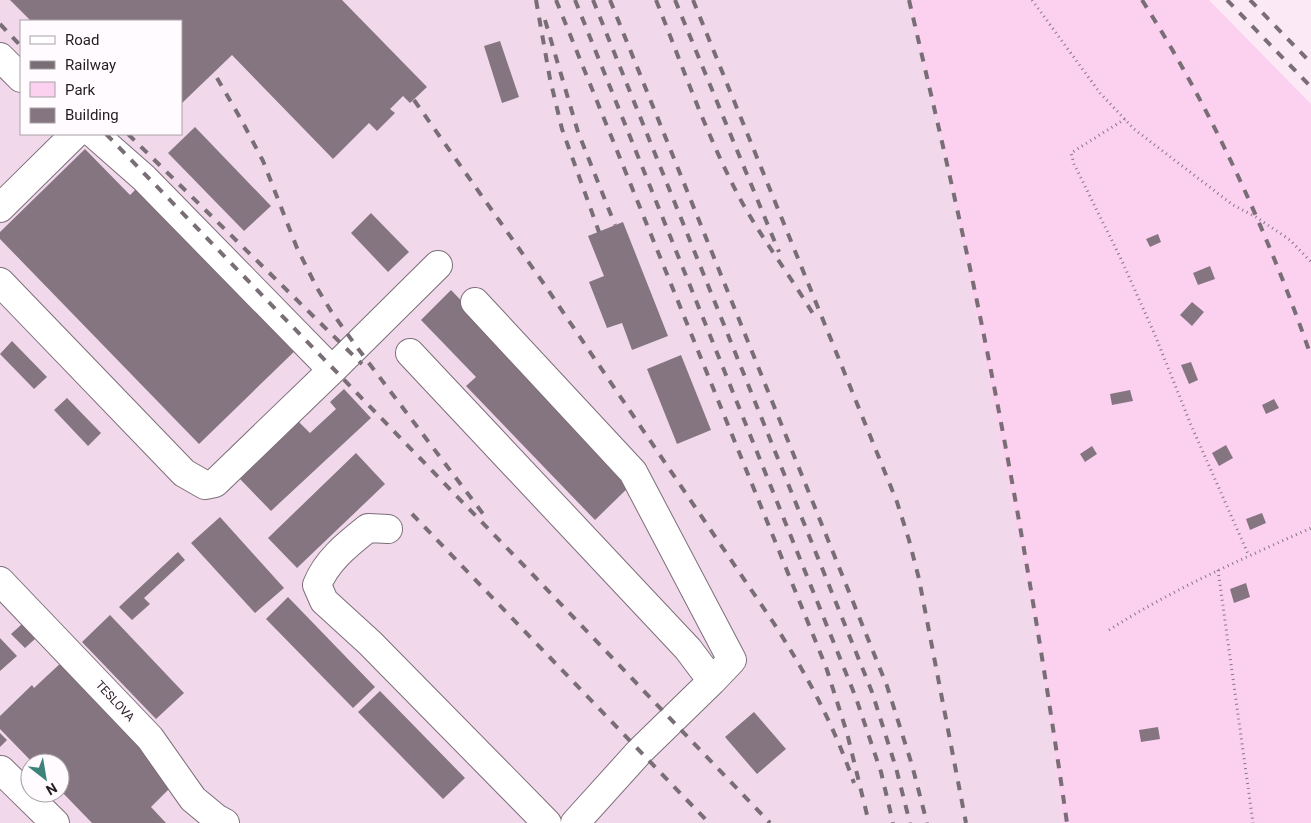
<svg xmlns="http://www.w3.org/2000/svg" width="1311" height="823" font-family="Roboto,sans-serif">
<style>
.built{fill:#f1d9eb;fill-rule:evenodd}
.green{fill:#fcd1f0}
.building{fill:#847580}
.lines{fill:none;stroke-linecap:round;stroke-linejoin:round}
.minor-casing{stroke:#7d6e79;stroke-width:30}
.path{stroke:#857981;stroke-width:3;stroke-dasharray:1 4;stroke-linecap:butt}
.minor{stroke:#fff;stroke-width:28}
.rail{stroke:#796e76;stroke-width:4;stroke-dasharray:9 9;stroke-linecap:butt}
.labels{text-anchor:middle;stroke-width:4.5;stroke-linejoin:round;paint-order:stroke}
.street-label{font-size:12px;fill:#231d21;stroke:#fffbfe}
</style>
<rect width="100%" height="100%" fill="#fbe9f6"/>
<path class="built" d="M0,0h908l41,170 99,528 14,125h-1062zM21,21h160v113h-160zM30,763h30v30h-30z"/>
<path class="green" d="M908,0h301l102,104v719h-249l-14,-125 -99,-528z"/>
<path class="building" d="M10,0h332l85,87 -17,16 -7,-7 -13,13 5,4 -18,18 -8,-8 -36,36 -101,-104 -51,49v-83h-150z
M500,41l19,56 -17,6 -18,-57z
M195,127l76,79 -27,25 -76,-78z
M85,149l45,46 13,-13 158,163 -102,99 -199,-205v-7z
M371,213l38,39 -21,20 -37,-39z
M623,222l45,114 -36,14 -10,-27 -15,5 -18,-46 15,-6 -16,-40z
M1158,234l3,8 -11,5 -4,-8z
M1210,266l5,13 -17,6 -5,-12z
M451,290l184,191 -40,39 -129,-134 10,-9 -55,-57z
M1192,302l12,10 -12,14 -12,-11z
M12,341l35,36 -13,12 -34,-35z
M681,355l30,75 -34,14 -30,-75z
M1191,362l7,18 -9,4 -8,-19z
M344,389l27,29 -100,93 -31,-32 59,-57 11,11 26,-24 -6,-7z
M1130,390l3,11 -21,4 -2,-11z
M67,398l34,35 -13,13 -34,-36z
M1274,399l5,9 -13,6 -4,-9z
M1226,445l7,13 -14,8 -7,-13z
M1092,446l5,8 -12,8 -5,-8z
M356,453l29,31 -88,84 -29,-30z
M1262,513l4,10 -16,7 -4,-11z
M220,517l64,71 -29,25 -64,-70z
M178,552l7,8 -41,38 6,6 -18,16 -13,-13z
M1246,583l4,14 -16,6 -4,-14z
M288,597l87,90 -22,21 -87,-89z
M110,615l74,78 -28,26 -74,-77z
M22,624l14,14 -11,10 -14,-14z
M0,638l17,18 -17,15z
M64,660l79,84 27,44 -19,19 15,16h-74l-32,-33v-27h-27l-33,-34v-13l32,-31 2,3z
M380,691l85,87 -22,21 -85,-87z
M754,712l32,37 -29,25 -32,-37z
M1158,727l2,12 -19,3 -2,-12z
M0,733l7,7 -7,7z"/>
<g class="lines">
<g class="minor-casing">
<path id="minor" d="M0,57l21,21
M0,208l75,-74
M0,282l184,191 21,12 10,-2 117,-113 -188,-192 -50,-44
M475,302l158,170 99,188 -20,21 -72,70 -65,72
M410,353l278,296 24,32
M332,370l106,-105
M388,529l-20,-1c-20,16 -41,32 -51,57l7,16 46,42 177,180
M0,581l150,157 43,61 23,19 9,5
M0,771l1,-1 54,53"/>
</g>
<path class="path" d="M1032,0l68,93 34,36 99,76 23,12 34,23 21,22
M1125,119l-54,34 3,11 47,95 34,76 36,90 58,131
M1218,570l35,253
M1109,630c64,-41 133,-71 202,-102"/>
<use href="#minor" class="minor"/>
<path class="rail" d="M536,0l14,79 12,50 37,103
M556,0l270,667 21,66 22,90
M575,0l281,698 25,74 12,51
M593,0l279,692 24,76 14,55
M610,0l277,686 25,79 15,58
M656,0c26,65 49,131 81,193 23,44 54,83 79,126
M675,0l104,252
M693,0l204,502 12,38 10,39 47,244
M909,0c25,107 50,213 72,321 34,166 62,334 86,502
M1142,0c70,110 126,233 169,356
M1227,0l84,87
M1250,0l61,63
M545,20l33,112 37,93
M0,24l21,22
M217,78l25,43 21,40 34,87 20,40 14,23 25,35 131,173
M414,100l130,184 229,338c34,53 60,101 81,161
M106,134l429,443 235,246
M128,134l234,230
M412,514l297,309"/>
</g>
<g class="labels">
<g class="street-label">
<text transform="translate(115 701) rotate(47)" y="4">TESLOVA</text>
</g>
</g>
<rect x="20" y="20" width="162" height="115" fill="#fffbfe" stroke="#a7a2a6"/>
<rect x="30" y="36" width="25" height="8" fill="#ffffff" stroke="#a7a2a6"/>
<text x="65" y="45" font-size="15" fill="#231d21">Road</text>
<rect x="30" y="61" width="25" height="8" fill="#796e76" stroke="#a7a2a6"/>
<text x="65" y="70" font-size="15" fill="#231d21">Railway</text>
<rect x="30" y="82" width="25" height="15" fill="#fcd1f0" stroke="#a7a2a6"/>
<text x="65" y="95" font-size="15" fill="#231d21">Park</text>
<rect x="30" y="108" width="25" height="15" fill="#847580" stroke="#a7a2a6"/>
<text x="65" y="120" font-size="15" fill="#231d21">Building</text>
<g transform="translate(45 778) rotate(149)"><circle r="24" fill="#fffbfe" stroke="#a7a2a6"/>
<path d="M0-4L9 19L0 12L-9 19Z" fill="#3d837b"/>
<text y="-8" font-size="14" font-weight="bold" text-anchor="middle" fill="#231d21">N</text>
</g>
</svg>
